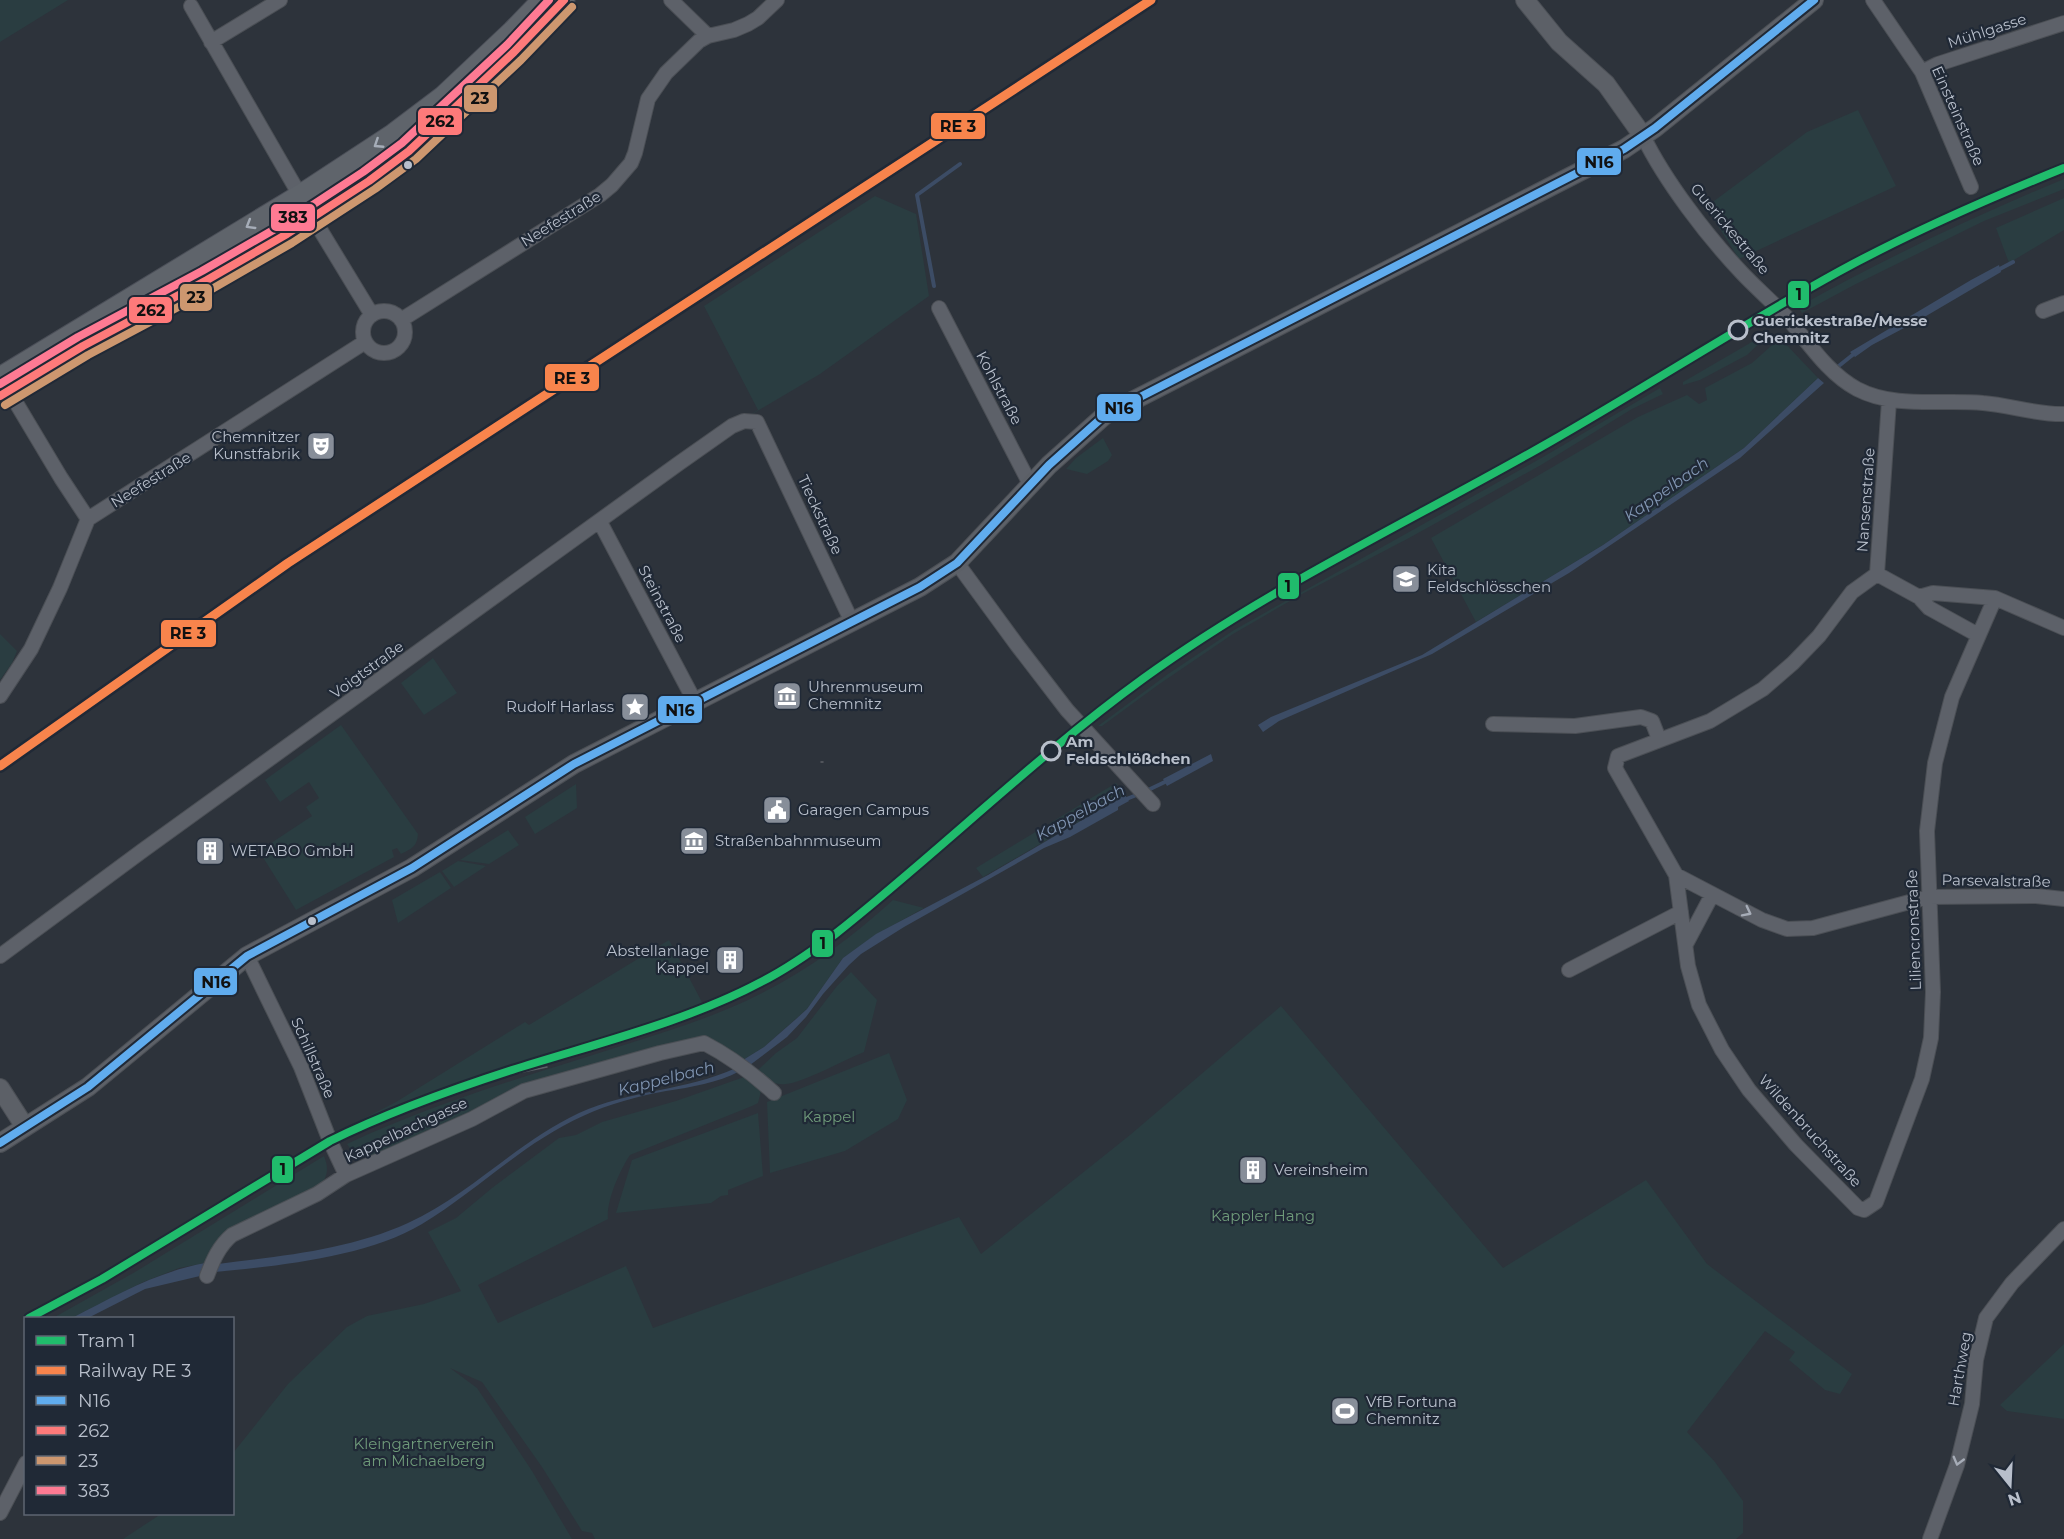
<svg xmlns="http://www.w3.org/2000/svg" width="2064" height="1539" font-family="Montserrat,sans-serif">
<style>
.green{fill:#2a3d41}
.water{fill:#3c4c65}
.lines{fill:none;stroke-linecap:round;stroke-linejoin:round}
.stream{stroke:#3c4c65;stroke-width:4}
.street-casing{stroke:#4b4f55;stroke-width:16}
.secondary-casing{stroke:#4b4f55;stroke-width:20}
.primary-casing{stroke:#4b4f58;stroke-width:23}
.street{stroke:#5d6169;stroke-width:14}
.secondary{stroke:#5c6067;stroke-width:18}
.primary{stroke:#5f646b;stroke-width:21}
.tram{stroke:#5c6066;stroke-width:1.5}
.bus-1-casing{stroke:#202936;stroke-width:12}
.bus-2-casing{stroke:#202936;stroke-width:12}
.bus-3-casing{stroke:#202936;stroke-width:12}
.bus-4-casing{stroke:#202936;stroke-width:12}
.bus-1{stroke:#60acee;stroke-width:8}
.bus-2{stroke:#fe7a7a;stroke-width:8}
.bus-3{stroke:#cd976f;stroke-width:8}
.bus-4{stroke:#fe7a93;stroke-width:8}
.rail-1-casing{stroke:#202936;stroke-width:14}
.rail-1{stroke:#f8844c;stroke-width:9}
.tram-1-casing{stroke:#202936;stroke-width:12}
.tram-1{stroke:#20bc6c;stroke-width:8}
.oneway{stroke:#a6adb8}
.oneway2{stroke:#a6acb7}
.bus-dot{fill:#b8bfcb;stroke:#202936;stroke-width:2}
.stop-dot{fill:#202936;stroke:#b8bfcb;stroke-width:3}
.labels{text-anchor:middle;stroke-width:4.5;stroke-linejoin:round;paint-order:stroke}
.street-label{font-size:15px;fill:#b8bfcb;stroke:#202936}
.stop-label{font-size:15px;font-weight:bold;fill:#b8bfcb;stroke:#202936;text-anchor:start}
.poi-label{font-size:15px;fill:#b8bfcb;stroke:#202936;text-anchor:start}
.park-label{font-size:15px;fill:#6f9b7a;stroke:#202936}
.water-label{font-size:16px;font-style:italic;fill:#8095b2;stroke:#202936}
.line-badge{stroke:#202936;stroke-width:2}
.pale-badge-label{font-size:16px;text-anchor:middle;font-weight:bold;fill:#111}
</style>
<rect width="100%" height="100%" fill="#2d333b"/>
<path class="green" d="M0,0h68l-68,42z
M1858,110l38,76 -157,73 -33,-52 101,-75z
M2064,179v10l-80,32 -130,64 -52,28 -4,-6c86,-48 174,-90 266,-128z
M875,196l41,18 13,82 -109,78 -88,52 26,-16 -54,-104z
M2064,198v32l-55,33 -13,-35z
M1769,332l-1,3 -21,20 -47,25 -17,5v-3z
M1780,338l38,40 -74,70 -141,97 -127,77 -45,-84 207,-121 49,-22 12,9 8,-4 -2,-12 47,-25z
M1660,388l3,6 -31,15 -91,56 -132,73 -107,56 -69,40 -75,51 -56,41h-4l70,-52 66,-44 309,-173z
M1103,438l9,17 -4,6 -21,13 -21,-5 10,-11z
M0,634l17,17 -5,12 -12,17z
M433,658l24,35 -33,22 -23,-32z
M341,725l77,109c-1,13 -7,15 -17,20l-4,-6 -5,2 2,7 -98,53 -37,-59 53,-35 -6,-9 13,-9 -10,-16 -29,20 -15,-22z
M1116,783l9,12 -142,82 -7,-9z
M576,784l1,24 -42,26 -10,-17z
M508,830l11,15 -30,19 -29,-4z
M458,861l28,5 -32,21 -12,-16z
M440,872l11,16 -53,35 -6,-23z
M893,900l31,8 -47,26 -34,24 -36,51 -43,38 -21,13 -38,-24 -27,6 -227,81 -76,33 -23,-5 -5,-7c89,-42 184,-69 277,-99 47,-15 93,-29 136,-51 49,-24 93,-58 133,-94z
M669,940l34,64 -283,95 -30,11 -46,20 -1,-1 53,-27 129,-80 4,3z
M851,972l26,28 -13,52c-20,8 -59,30 -78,32 -12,2 -21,-6 -29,-13l19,-18 21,-15 40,-52z
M1281,1006l222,262 143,-88 61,84 145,110 -12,20 -15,-4 -36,-30 6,-8 -30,-21 -78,101 28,30 28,39v32l-7,6h-1141l-3,-6 -10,-2 -40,-64 -60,-85 -32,-14 27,20 55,83 40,68h-449l38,-25h71l1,-61 55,-69 59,-57 20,-11 57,-12 37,-13 -33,-59 28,-14 36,-30 67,-50 17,-3 26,-13 74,-21 71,-25 11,10 3,5 -3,12 -6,3 -122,49c-10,15 -24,46 -22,64l-130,66 20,38 128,-57 27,62 306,-111 22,37 149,-119z
M889,1053l18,47 -9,19 -53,32 -75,22 -3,-71z
M758,1113l5,63 -35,14v5l-7,1 -10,7 -95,10 16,-53z
M324,1156c5,12 4,21 -5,31l-112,71 -2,5 -26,5 -38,15 -69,35h-19l82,-46z
M2064,1344v75l-57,-8 -7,-6z"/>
<path class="water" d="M1999,265l2,7 -80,47 -49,26 -17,12 -5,-5 121,-72z
M1818,378l6,5 -84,75 -171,115 -137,81 -153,67 -16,11 -5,-7 13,-8 151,-62 181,-110 141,-97z
M1211,754l2,7 -46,25 -4,-7z
M1125,795l4,6 -11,6v3l-48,27 -26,11 -140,79 -43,27 -12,11 -26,29 -17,23 -19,20 -37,28 -7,-5 21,-13 32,-28 11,-10 36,-51 33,-24 112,-59z
M736,1068l4,3c-23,12 -48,16 -74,20 -27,5 -58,13 -83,25 -60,27 -105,74 -161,108 -55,33 -144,42 -207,48l3,-8c63,-8 131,-14 190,-41 62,-28 109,-81 171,-110 50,-23 107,-22 157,-45z
M205,1263l-5,13 -55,13 -57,29h-16c43,-22 84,-46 133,-55z"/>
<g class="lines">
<path class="stream" d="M1996,271l17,-9
M934,286l-17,-91 43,-31
M1835,369l20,-16
M1146,791l23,-11
M1124,800l15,-6"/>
<g class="street-casing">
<path id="street" d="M671,0l37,36
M1873,0l49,72 49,115
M191,6l122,212 59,97
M211,42l69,-42
M1922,72l16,-8 126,-41
M1643,136c22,45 64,100 99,137 15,16 33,31 48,48 20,24 39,53 67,68 38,20 85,10 126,14 27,2 54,12 81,11
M939,308l91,176
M2043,311l21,-8
M363 332a21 21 0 1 1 42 0a21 21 0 1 1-42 0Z
M401,320l199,-125 12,-10 19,-22 4,-10 13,-54 18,-26 33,-32 9,-5 26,-6 14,-6 10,-6 19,-18
M1889,401l-12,173 -25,18 -33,44 -26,27 -30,26 -53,32 -92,35 -3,12 61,107 12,91 11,39 23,45 27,40 47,55 62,63 6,2 12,-8 46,-123 9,-41 2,-46 -6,-161 8,-68 17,-66 43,-99
M88,519l277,-177
M600,522l95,180
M957,563l60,82 50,65 86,94
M1877,574l42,23 14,-4 62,5 69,30
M1919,597l10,11 49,27
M0,696l31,-47 29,-61 28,-69 -27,-41 -52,-87
M1493,724l82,2 66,-9 11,4 7,18
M1676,875l86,45 25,9 26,-1 115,-31 108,-1 28,3
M1686,944l26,-49
M0,956l142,-105 536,-387 54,-38 12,-5 13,1 95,200
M247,956l54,111 29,74 16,34
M1569,970l112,-58
M207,1276c6,-16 12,-30 25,-41l85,-41 29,-19 126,-56 52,-28 136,-38 44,-10c27,14 48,30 70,50
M0,1513l26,-50
M1930,1539l27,-74 15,-61 4,-44 10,-42 26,-35 52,-54"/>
</g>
<g class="secondary-casing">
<path id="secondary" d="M1525,0l34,42 47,42 37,52
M0,1088l25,39
M0,1143l88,-56 159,-131 165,-88 162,-104 346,-177 37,-24 92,-98 56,-50 519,-266 31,-21 159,-128"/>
</g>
<g class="primary-casing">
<path id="primary" d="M0,378l301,-183 93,-61 49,-37 70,-66 30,-31
M0,396l83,-50 124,-66 80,-46 82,-53 40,-30 105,-99 50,-52"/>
</g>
<use href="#street" class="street"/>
<use href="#secondary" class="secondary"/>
<use href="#primary" class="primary"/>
<path class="tram" d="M2010,190l54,-18
M821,762h2
M489,1079l58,-12"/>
<g class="bus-1-casing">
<path id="bus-1" d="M0,1143l88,-56 159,-131 165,-88 162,-104 346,-177 37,-24 92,-98 56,-50 519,-266 31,-21 159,-128"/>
</g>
<g class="bus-2-casing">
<path id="bus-2" d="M0,396l83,-50 124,-66 80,-46 82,-53 40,-30 105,-99 50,-52"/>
</g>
<g class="bus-3-casing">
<path id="bus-3" d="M5,405l83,-50 124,-66 80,-46 83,-54 41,-30 105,-99 51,-53"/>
</g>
<g class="bus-4-casing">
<path id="bus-4" d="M0,384l78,-47 124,-66 80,-46 81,-53 39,-29 105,-98 42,-45"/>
</g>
<use href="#bus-1" class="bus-1"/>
<use href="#bus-2" class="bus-2"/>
<use href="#bus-3" class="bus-3"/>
<use href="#bus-4" class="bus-4"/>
<g class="rail-1-casing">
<path id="rail-1" d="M0,766l288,-203 863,-563"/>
</g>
<use href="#rail-1" class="rail-1"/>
<g class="tram-1-casing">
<path id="tram-1" d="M29,1318l73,-39 228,-138c59,-29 120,-51 182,-71 82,-26 174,-48 249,-88 26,-13 50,-30 73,-47 105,-83 201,-178 310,-257 126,-91 269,-158 404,-235 98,-56 192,-117 290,-171 73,-40 149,-73 226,-104"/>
</g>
<use href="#tram-1" class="tram-1"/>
</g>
<defs><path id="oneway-chevron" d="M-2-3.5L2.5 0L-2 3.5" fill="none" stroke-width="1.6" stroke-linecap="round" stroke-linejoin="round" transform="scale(1.5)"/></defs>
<g class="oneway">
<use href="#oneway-chevron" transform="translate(378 144) rotate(147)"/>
<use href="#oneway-chevron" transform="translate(250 225) rotate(149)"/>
</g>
<g class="oneway2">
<use href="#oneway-chevron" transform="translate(1747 912) rotate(27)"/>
<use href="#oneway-chevron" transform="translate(1958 1461) rotate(105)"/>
</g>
<defs>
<g id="theatre-square" transform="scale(1.5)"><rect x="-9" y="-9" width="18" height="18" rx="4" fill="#878e99" stroke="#202936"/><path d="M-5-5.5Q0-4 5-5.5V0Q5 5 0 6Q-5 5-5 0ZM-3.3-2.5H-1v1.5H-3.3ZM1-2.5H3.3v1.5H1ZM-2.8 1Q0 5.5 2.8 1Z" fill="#fff"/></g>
<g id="school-square" transform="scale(1.5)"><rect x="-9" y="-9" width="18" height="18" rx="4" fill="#878e99" stroke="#202936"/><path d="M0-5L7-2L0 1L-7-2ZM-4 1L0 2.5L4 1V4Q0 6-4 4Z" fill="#fff"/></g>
<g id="museum-square" transform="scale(1.5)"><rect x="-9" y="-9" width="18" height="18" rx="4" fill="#878e99" stroke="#202936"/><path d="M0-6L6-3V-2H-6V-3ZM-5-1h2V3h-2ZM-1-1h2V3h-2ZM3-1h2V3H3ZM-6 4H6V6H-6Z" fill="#fff"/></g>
<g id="sight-square" transform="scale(1.5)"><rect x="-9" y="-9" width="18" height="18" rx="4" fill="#878e99" stroke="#202936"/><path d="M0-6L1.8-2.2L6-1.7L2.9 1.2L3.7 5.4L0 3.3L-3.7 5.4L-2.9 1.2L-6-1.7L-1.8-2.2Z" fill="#fff"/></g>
<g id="civic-square" transform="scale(1.5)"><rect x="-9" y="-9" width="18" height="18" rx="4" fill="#878e99" stroke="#202936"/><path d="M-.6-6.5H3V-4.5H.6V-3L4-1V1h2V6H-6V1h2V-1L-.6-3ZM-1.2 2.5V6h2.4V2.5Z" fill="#fff"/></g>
<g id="building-square" transform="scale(1.5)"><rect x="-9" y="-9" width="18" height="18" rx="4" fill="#878e99" stroke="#202936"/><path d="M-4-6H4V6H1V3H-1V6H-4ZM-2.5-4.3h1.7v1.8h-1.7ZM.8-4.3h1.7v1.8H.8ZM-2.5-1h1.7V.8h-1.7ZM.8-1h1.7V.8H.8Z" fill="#fff"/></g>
<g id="stadium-square" transform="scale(1.5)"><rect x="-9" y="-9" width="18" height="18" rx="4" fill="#878e99" stroke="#202936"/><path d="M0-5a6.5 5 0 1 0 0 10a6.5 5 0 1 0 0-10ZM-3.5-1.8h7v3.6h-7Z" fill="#fff"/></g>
</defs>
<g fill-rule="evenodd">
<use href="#theatre-square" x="321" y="446"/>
<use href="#school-square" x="1406" y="579"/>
<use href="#museum-square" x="787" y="696"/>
<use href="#sight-square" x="635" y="707"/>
<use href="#civic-square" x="777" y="810"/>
<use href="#museum-square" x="694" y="841"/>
<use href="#building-square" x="210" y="851"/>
<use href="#building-square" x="730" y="960"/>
<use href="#building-square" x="1253" y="1170"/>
<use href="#stadium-square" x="1345" y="1411"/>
</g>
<g class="bus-dot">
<circle cx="408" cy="165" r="5"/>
<circle cx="312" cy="921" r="5"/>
</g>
<g class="stop-dot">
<circle cx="1738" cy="330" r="9"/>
<circle cx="1051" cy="751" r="9"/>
</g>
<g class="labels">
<g class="street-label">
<text transform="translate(1987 31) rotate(-18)" y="5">Mühlgasse</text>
<text transform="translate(1958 116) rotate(66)" y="5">Einsteinstraße</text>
<text transform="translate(561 219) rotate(-32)" y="5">Neefestraße</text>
<text transform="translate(1730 229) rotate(50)" y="5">Guerickestraße</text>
<text transform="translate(999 388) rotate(62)" y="5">Kohlstraße</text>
<text transform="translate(151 480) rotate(-32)" y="5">Neefestraße</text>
<text transform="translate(1866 500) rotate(-86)" y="5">Nansenstraße</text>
<text transform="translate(820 515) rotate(65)" y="5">Tieckstraße</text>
<text transform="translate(662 604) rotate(62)" y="5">Steinstraße</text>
<text transform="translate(367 670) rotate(-36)" y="5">Voigtstraße</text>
<text transform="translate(1996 881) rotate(1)" y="5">Parsevalstraße</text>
<text transform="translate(1914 930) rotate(-92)" y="5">Liliencronstraße</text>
<text transform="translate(313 1058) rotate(66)" y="5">Schillstraße</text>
<text transform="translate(406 1130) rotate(-25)" y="5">Kappelbachgasse</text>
<text transform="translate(1810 1131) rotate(48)" y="5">Wildenbruchstraße</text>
<text transform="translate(1960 1369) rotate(-80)" y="5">Harthweg</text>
</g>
<g class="stop-label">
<text x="1753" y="326">Guerickestraße/Messe<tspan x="1753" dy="17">Chemnitz</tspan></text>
<text x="1066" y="747">Am<tspan x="1066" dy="17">Feldschlößchen</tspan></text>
</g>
<g class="poi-label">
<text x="300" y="442" text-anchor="end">Chemnitzer<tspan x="300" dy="17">Kunstfabrik</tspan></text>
<text x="1427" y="575">Kita<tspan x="1427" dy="17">Feldschlösschen</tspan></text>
<text x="808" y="692">Uhrenmuseum<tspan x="808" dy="17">Chemnitz</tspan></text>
<text x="614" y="712" text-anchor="end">Rudolf Harlass</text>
<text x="798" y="815">Garagen Campus</text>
<text x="715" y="846">Straßenbahnmuseum</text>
<text x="231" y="856">WETABO GmbH</text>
<text x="709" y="956" text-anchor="end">Abstellanlage<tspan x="709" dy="17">Kappel</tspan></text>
<text x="1274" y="1175">Vereinsheim</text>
<text x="1366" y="1407">VfB Fortuna<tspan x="1366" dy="17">Chemnitz</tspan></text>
</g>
<g class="park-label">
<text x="829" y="1122">Kappel</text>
<text x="1263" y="1221">Kappler Hang</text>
<text x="424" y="1449">Kleingartnerverein<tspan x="424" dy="17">am Michaelberg</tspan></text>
</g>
<g class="water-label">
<text transform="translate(1666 489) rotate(-35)" y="6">Kappelbach</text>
<text transform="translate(1080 812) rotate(-29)" y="6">Kappelbach</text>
<text transform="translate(666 1078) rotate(-14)" y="6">Kappelbach</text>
</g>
</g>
<g class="line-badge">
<rect x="463" y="84" width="35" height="29" rx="6" fill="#cd976f"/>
<rect x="417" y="107" width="46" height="29" rx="6" fill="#fe7a7a"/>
<rect x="930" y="112" width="56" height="28" rx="6" fill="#f8844c"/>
<rect x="1576" y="147" width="46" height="29" rx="6" fill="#60acee"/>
<rect x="270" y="203" width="46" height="29" rx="6" fill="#fe7a93"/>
<rect x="1787" y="280" width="23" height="29" rx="6" fill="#20bc6c"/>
<rect x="179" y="283" width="34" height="29" rx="6" fill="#cd976f"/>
<rect x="128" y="296" width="45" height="28" rx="6" fill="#fe7a7a"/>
<rect x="544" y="363" width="56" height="29" rx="6" fill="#f8844c"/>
<rect x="1096" y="393" width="46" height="29" rx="6" fill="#60acee"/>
<rect x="1277" y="572" width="23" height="28" rx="6" fill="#20bc6c"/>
<rect x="160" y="619" width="57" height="29" rx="6" fill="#f8844c"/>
<rect x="657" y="695" width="46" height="29" rx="6" fill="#60acee"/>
<rect x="811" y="929" width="23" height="29" rx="6" fill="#20bc6c"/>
<rect x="193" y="967" width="45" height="29" rx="6" fill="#60acee"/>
<rect x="271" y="1155" width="23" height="29" rx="6" fill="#20bc6c"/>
</g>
<g class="pale-badge-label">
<text x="480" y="104">23</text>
<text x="440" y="127">262</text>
<text x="958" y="132">RE 3</text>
<text x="1599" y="168">N16</text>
<text x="293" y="223">383</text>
<text x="1799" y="300">1</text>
<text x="196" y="303">23</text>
<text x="151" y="316">262</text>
<text x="572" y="384">RE 3</text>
<text x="1119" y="414">N16</text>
<text x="1288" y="592">1</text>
<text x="188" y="639">RE 3</text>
<text x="680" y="716">N16</text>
<text x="823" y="949">1</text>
<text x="216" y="988">N16</text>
<text x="283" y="1175">1</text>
</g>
<rect x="24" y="1317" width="210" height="198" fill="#202936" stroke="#5d6572" stroke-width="1.5"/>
<rect x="36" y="1336" width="30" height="9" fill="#20bc6c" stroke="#5d6572" stroke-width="1.5"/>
<text x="78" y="1347" font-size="18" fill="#b8bfcb">Tram 1</text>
<rect x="36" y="1366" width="30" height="9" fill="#f8844c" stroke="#5d6572" stroke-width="1.5"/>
<text x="78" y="1377" font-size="18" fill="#b8bfcb">Railway RE 3</text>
<rect x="36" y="1396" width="30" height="9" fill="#60acee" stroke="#5d6572" stroke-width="1.5"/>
<text x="78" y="1407" font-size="18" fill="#b8bfcb">N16</text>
<rect x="36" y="1426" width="30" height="9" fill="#fe7a7a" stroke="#5d6572" stroke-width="1.5"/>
<text x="78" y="1437" font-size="18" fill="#b8bfcb">262</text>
<rect x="36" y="1456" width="30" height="9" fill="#cd976f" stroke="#5d6572" stroke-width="1.5"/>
<text x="78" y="1467" font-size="18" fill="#b8bfcb">23</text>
<rect x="36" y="1486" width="30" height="9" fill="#fe7a93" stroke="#5d6572" stroke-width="1.5"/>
<text x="78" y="1497" font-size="18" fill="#b8bfcb">383</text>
<g transform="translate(2010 1485) rotate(162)" stroke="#202936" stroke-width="4.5" paint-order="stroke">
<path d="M0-4.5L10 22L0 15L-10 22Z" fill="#b8bfcb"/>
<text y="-9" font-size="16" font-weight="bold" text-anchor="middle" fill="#b8bfcb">N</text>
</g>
</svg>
